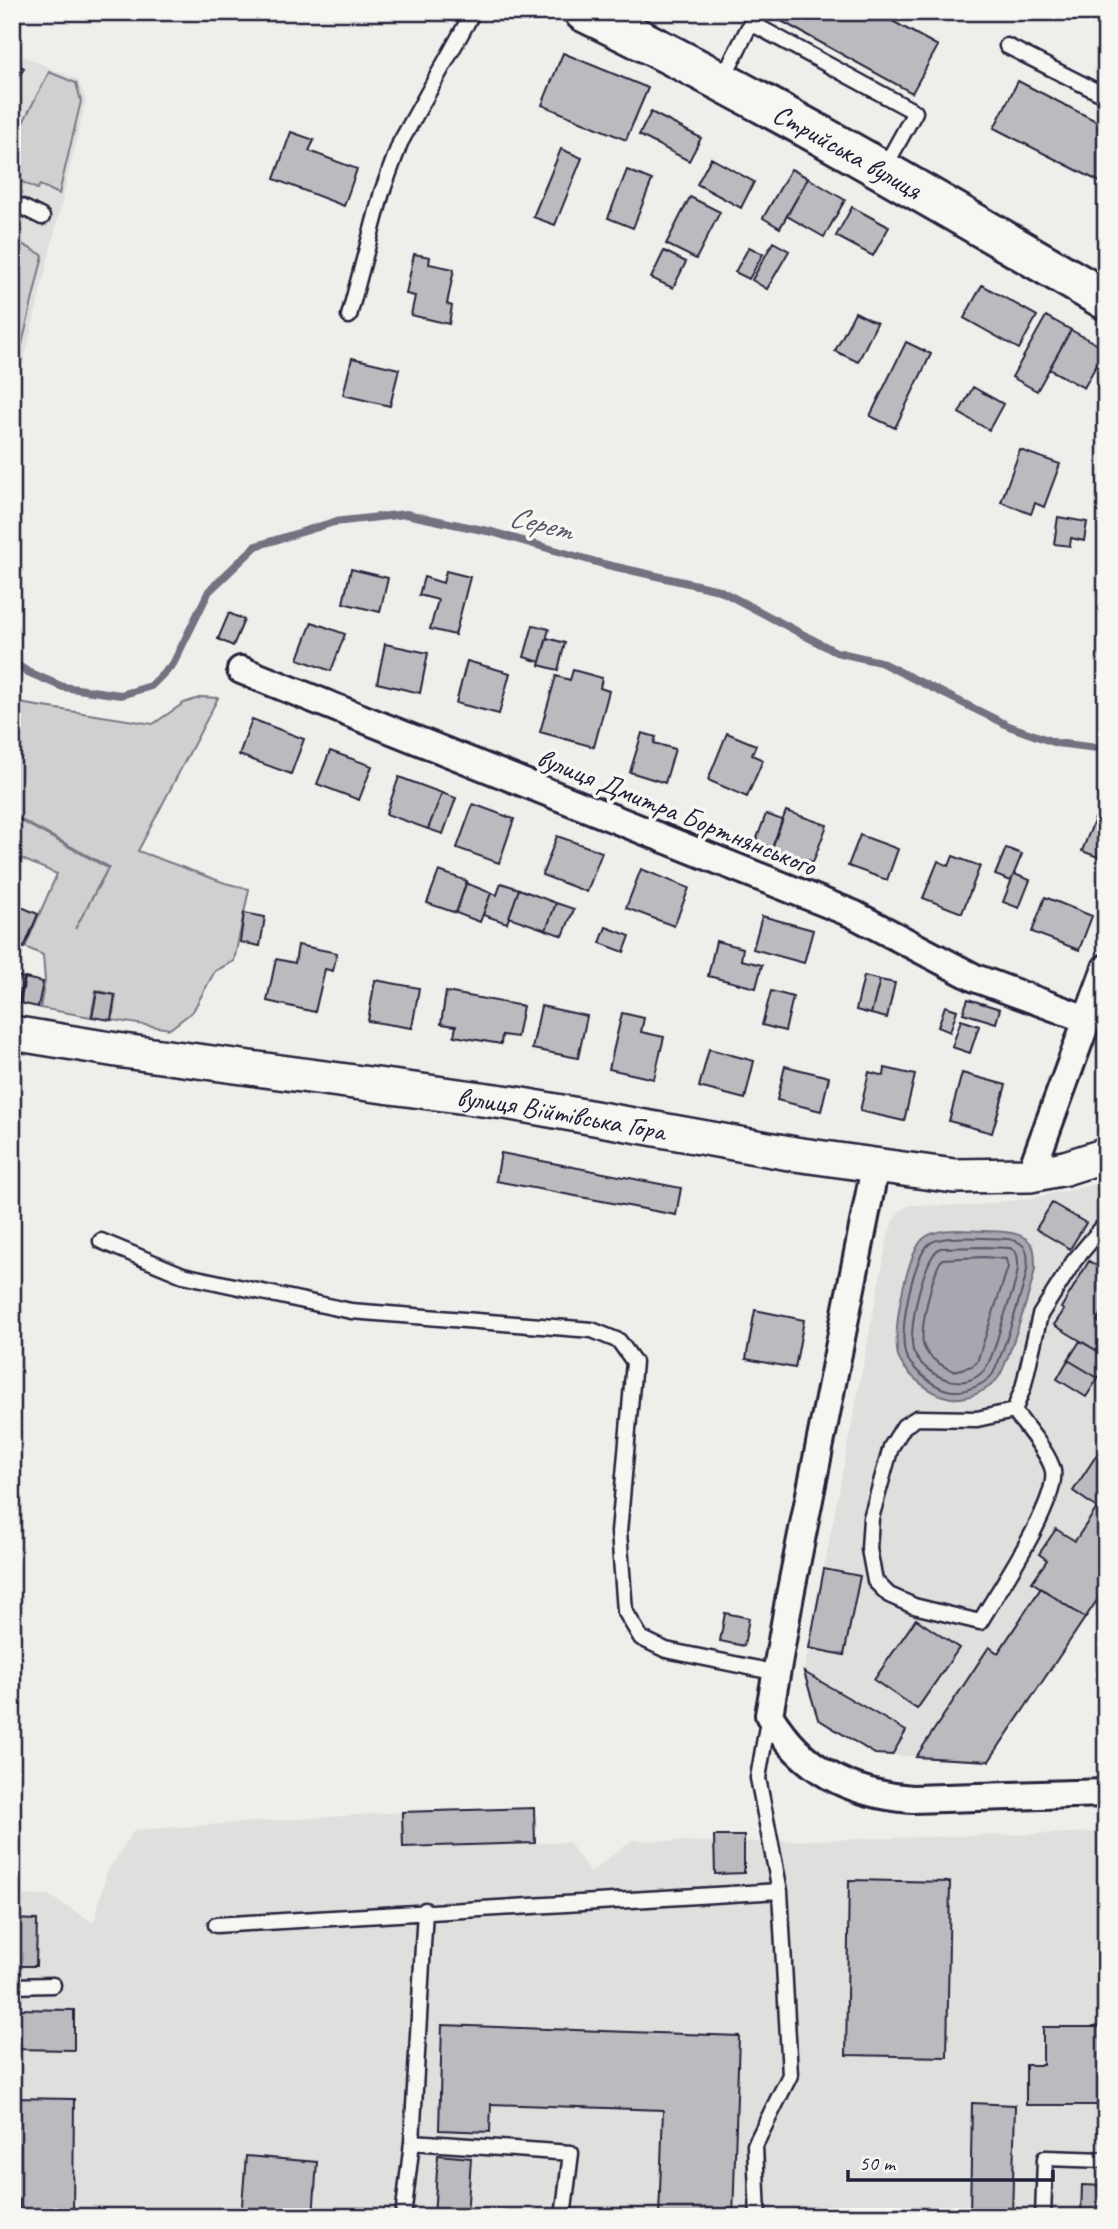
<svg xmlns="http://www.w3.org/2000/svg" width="1118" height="2229" font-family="Caveat,sans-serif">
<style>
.built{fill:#dfdfde}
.green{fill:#d0d0d1;stroke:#797986;stroke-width:2}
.water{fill:#a7a7af;stroke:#727281;stroke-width:2}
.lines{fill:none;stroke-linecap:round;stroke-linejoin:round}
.shore{stroke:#575769;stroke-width:2}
.stream{stroke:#727281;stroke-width:8}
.building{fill:#bbbbbf;stroke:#22223b;stroke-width:2}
.service-casing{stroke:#22223b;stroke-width:19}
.minor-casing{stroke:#22223b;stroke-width:32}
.tertiary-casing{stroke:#22223b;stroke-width:38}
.secondary-casing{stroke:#22223b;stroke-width:44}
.service{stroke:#f6f6f2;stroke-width:14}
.minor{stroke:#f6f6f2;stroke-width:26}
.tertiary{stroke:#f6f6f2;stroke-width:33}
.secondary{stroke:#f6f6f2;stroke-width:38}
.labels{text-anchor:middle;stroke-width:7;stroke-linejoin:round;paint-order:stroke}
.street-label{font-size:28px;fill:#22223b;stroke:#f6f6f2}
.water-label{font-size:30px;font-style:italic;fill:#575769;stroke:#f6f6f2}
</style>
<rect width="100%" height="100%" fill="#eeeeeb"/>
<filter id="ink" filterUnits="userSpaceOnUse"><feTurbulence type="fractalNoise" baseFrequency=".0143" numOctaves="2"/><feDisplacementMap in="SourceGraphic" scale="14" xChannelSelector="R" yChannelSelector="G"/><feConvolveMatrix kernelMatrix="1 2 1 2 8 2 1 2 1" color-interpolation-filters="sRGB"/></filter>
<g filter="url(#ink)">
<path class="built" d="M12,51l66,29 8,20 -74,312z
M1106,1182v405l-117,174 -114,-7 -57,-35 -14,-47 84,-436 5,-15 7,-10 9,-6 60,1 63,-8z
M534,1808l1,35 34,-1 21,31 42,-33 82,2v-6h30v6l362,-10v385h-1094v-321l36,-1 46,28 12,-49 28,-44 268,-18z"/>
<path class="green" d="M49,72l27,11 5,18 -22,93 -19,-9 -3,4 -25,-12v-33z
M12,239l31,16 -31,132z
M202,697l16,1 -80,153 87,32 24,6 -15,72 -19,10 -22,40 -23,18 -58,-9 4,-25 -20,-5 -5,27 -51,-9 5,-27 -2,-26 -18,-8 32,-73 -37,-16 -8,18v-60l96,52 -33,61 34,-62 -97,-52v-82l6,-30 135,21 31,-21z"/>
<path class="water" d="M985,1231c15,1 40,-1 48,16 2,4 2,15 2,21 -2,15 -28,98 -37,110 -9,13 -32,22 -47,20 -19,-3 -42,-21 -51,-37 -11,-20 6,-106 23,-122 15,-13 44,-8 62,-8z"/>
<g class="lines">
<path class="shore" d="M985,1238c12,1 32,-2 40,10 3,5 3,15 2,21 -2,15 -27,95 -35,106 -8,10 -26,17 -39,16 -16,-1 -38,-19 -46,-33 -11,-19 6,-99 21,-113 10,-10 43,-7 57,-7z
M984,1247l26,1 6,4c8,17 -9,53 -14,71 -5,15 -8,33 -17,46 -19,25 -59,8 -71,-16 -8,-17 9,-96 26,-105z
M984,1257l22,2 2,8 -31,95 -5,4 -18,5c-11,-4 -26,-13 -30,-24 -6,-15 9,-75 18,-88z"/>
<path class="stream" d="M12,662l16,10 35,15 58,8 30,-9 22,-22 36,-73 47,-45 78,-24 72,-8 86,18 111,32 116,26 117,62 44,10 129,64 47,17 50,6"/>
</g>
<path class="building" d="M765,12h111l62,34 -26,47z
M563,53l85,35 -22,52 -84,-35z
M12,61l12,7 -12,23z
M1018,81l88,45v59l-112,-57z
M651,112l50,26 -12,23 -50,-26z
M291,132l23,8 -5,11 48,18 -13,37 -70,-27z
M561,149l21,9 -27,67 -22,-8z
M711,158l43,24 -13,26 -44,-24z
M791,169l17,9 -28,50 -17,-10z
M627,170l25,10 -19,48 -25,-10z
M808,178l37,22 -21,37 -37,-21z
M690,197l30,15 -24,47 -30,-15z
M852,207l37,20 -16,29 -37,-20z
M773,242l16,9 -22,38 -15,-9z
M749,247l14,7 -14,25 -14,-7z
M664,251l22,11 -13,26 -22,-10z
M414,254l16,3 -1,7 25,5 -7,35 5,2 -3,18 -38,-9 4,-19 -9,-2z
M982,285l55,31 -18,33 -55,-31z
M855,312l22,11 -19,39 -23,-11z
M1046,316l25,14 -34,61 -25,-14z
M1071,330l34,19 -21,39 -35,-19z
M906,342l25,12 -36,74 -25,-12z
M352,358l47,11 -9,37 -47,-11z
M973,387l30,17 -14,26 -30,-17z
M1020,450l40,14 -16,43 -9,-4 -4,11 -30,-12z
M1058,517l29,5 -3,19 -13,-3 -1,8 -16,-2z
M351,569l37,9 -8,34 -37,-9z
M446,571l24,6 -15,58 -25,-6 8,-29 -19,-5 5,-18 19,6z
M229,613l15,7 -11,26 -15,-7z
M312,622l33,12 -14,37 -33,-12z
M533,625l16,4 -9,33 -16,-5z
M547,638l18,5 -7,27 -19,-5z
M385,644l43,9 -8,40 -43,-10z
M467,661l43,12 -11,41 -43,-11z
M573,670l29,8 -2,10 9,3 -15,56 -54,-15 16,-56 14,4z
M252,719l52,20 -13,35 -52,-19z
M642,733l14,4 -2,6 21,6 -10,34 -35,-11z
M727,733l29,12 -4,10 11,5 -16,37 -39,-17z
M330,751l42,15 -13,34 -42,-16z
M399,777l43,16 -14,36 -42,-15z
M442,793l14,5 -13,36 -15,-5z
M473,804l41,15 -15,44 -42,-15z
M786,811l41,14 -14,37 -41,-14z
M1098,811l8,3v46l-24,-9z
M766,814l16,6 -10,28 -16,-7z
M860,835l38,14 -11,31 -39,-14z
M557,836l45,16 -15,40 -45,-17z
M1006,848l16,6 -11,27 -16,-6z
M953,856l27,10 -18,47 -39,-15 15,-37 11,5z
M641,869l48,19 -15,38 -48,-18z
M439,871l28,10 -11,32 -29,-10z
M1014,874l16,6 -11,28 -16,-6z
M466,883l25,10 -11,29 -24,-9z
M501,883l18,6 -12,34 -24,-8 8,-22 6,2z
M519,889l37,14 -10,27 -37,-13z
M1045,897l47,19 -13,34 -47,-18z
M12,903l26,11 -14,34 -12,-5z
M556,903l18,6 -11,27 -17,-6z
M244,913l21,4 -5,29 -20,-4z
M762,916l51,14 -9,33 -51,-14z
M606,927l24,9 -6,16 -24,-9z
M716,941l27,7 -2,12 21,5 -6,23 -48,-12z
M298,945l39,8 -4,18 -8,-2 -10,43 -48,-11 9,-42 19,4z
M12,975l12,3 -6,25 -6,-1z
M864,976l16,4 -9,34 -15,-4z
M25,978l18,4 -5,25 -18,-4z
M375,980l44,8 -7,40 -44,-7z
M880,980l15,3 -8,35 -16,-4z
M771,991l22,6 -8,34 -23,-6z
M97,992l18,3 -4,25 -19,-3z
M446,992l77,14 -6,31 -15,-2 -1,9 -47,-8 2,-10 -15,-2z
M968,999l32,10 -4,14 -33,-10z
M541,1006l46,10 -9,42 -46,-9z
M945,1006l12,4 -7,22 -12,-5z
M622,1013l22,5 -3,14 23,5 -10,42 -45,-10z
M961,1020l18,6 -9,27 -18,-6z
M709,1049l45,12 -9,38 -46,-12z
M785,1066l44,11 -8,34 -44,-11z
M885,1068l30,7 -11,46 -44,-10 9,-39 15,4z
M962,1073l44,12 -14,48 -43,-12z
M501,1153l180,35 -5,27 -180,-34z
M1052,1203l34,20 -16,26 -34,-20z
M1089,1261l17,10v36l-9,14 9,6v29l-52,-31 10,-15 -3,-2z
M1106,1307v20l-9,-6z
M755,1310l49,10 -9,48 -49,-9z
M1080,1341l26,15v9l-8,13 -30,-18z
M1068,1360l30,18 -12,19 -29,-18z
M1098,1453l8,4v130l-21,31 -53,-36 15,-22 -8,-6 17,-25 19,12 22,-33 -24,-17z
M824,1569l36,7 -16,79 -35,-7z
M1041,1588l44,30 -96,143 -73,-4 73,-110 9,6z
M725,1613l24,5 -5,28 -24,-5z
M916,1619l43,29 -42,61 -43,-29z
M804,1672l102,59 -14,24 -17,-1 -57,-35z
M534,1808l1,35 -132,4 -1,-35z
M714,1836h30v37l-29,1z
M849,1880l101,2 -3,175 -101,-2z
M12,1919l25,1 -1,46h-24z
M12,2009l62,1v40l-62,-1z
M442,2025l297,11 -6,181h-74l4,-107 -172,-6 -1,28 -51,-2z
M1043,2027h63v78h-80v-40h17z
M12,2098l62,1 -1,118h-54v-17h-7z
M972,2103l43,2 -3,112h-42z
M438,2155l33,3 -4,59h-33z
M246,2156l71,6 -4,55h-72z
M1082,2185l24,1v31h-25z"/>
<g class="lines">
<g class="service-casing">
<path id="service" d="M1007,46l99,50
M722,80l29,-57 164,89 -32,58
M12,202l30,15
M349,316l33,-124 18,-49 73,-131
M101,1241l82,34 168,36 241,19 27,11 15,21 -15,170 6,79 16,27 25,12 112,23
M1014,1411c11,15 36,43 39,60 5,32 -55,120 -73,151l-66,-16 -25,-11 -14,-14 -6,-32 2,-31 20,-71 13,-21 13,-8 60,1z
M1014,1411l9,-23 17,-73 34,-54 32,-38
M216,1925l564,-34
M12,1986l41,-1
M412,2142l159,11 -8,64
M403,2217l9,-75 13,-232
M758,2217l-3,-72 35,-70 -10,-184 -22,-113 11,-63
M1043,2217l2,-59 61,2"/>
</g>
<g class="minor-casing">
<path id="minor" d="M241,670l612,244 122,64 111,41
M875,1167l-85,428 -21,120c34,55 80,79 143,84l194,-6
M1030,1175l76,-207"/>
</g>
<g class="tertiary-casing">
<g id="tertiary">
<path id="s1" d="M12,1033l111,18 388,52 284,51 159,22 76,-1 35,-7 41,-13"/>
</g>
</g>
<g class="secondary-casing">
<g id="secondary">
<path id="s2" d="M584,12c179,86 351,188 522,288"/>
</g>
</g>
<use href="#service" class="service"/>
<use href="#minor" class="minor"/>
<use href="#tertiary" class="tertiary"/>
<use href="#secondary" class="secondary"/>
</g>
</g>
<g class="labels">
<g class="street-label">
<text dy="10" stroke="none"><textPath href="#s2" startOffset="298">Стрийська вулиця</textPath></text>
<text transform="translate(677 811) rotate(22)" y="10">вулиця Дмитра Бортнянського</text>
<text dy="10" stroke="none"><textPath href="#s1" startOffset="555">вулиця Війтівська Гора</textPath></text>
</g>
<g class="water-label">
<text transform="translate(541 523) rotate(14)" y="10">Серет</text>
</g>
</g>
<rect width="1118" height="2229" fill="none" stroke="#f6f6f2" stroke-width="42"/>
<rect x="21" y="21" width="1076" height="2187" fill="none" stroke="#22223b" stroke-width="2.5" filter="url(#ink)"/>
<path d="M848 2170v10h205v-10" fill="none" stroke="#22223b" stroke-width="3.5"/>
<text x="859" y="2170" font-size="21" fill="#22223b" stroke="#f6f6f2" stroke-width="5" paint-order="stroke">50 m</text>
</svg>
